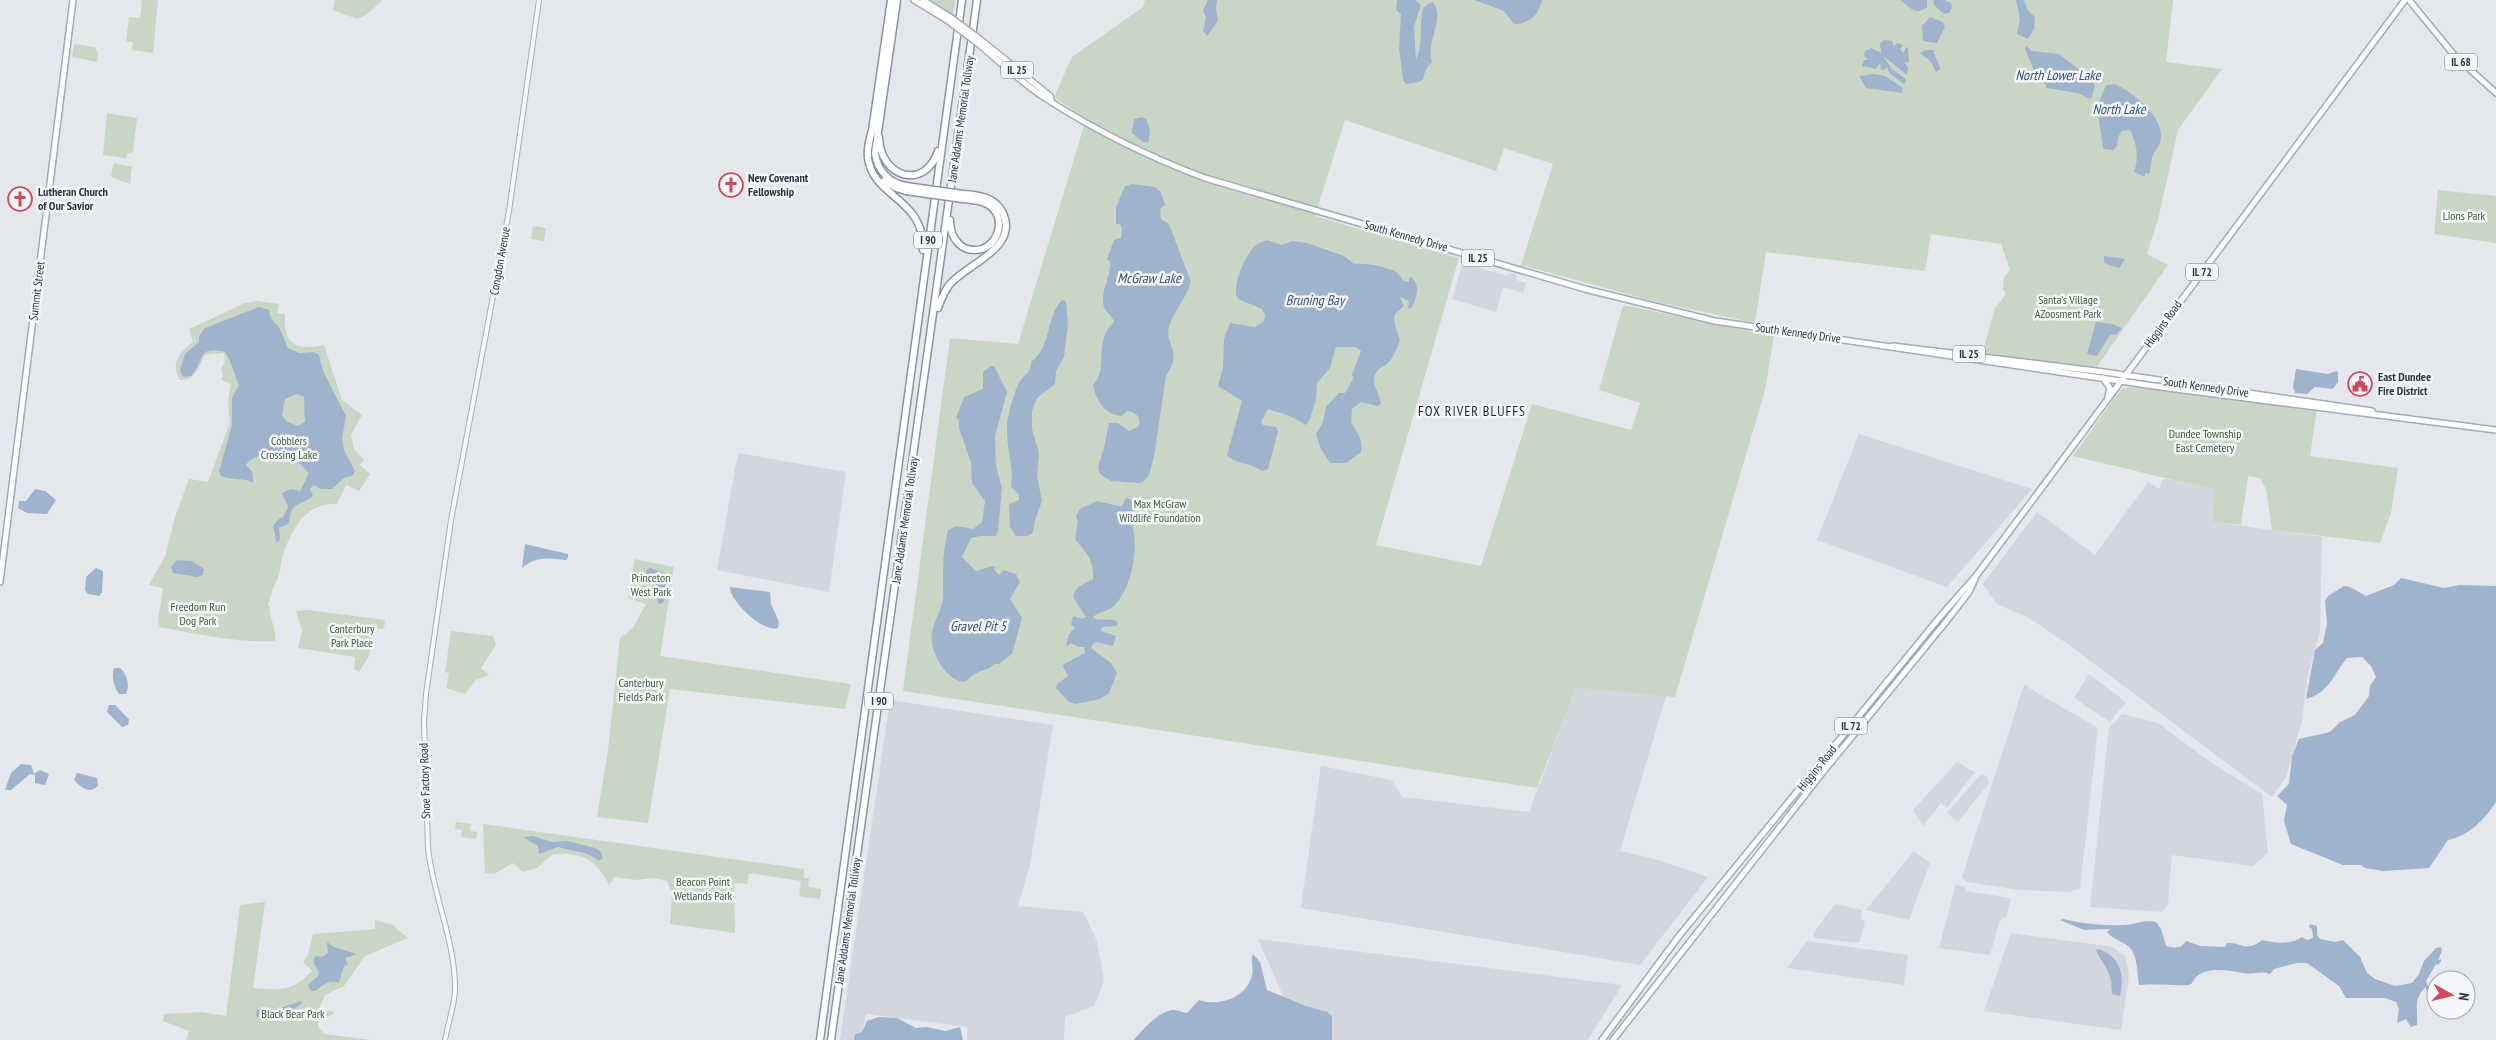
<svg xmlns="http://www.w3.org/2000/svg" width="2496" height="1040" font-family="'PT Sans Narrow',sans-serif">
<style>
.built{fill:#d2d6de}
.green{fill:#c9d6c5}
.water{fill:#9fb4cc;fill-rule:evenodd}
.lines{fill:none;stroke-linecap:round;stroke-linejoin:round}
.minor-casing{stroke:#a9aeb7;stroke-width:6}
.major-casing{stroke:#a3abb8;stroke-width:8}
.highway-casing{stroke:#8b94a3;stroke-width:9}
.minor{stroke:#f7f8fa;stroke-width:4}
.major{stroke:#fff;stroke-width:5}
.highway{stroke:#fff;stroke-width:6}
.major-bridge-casing{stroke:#a3abb8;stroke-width:8;stroke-linecap:butt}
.highway-bridge-casing{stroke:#8b94a3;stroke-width:9;stroke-linecap:butt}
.major-bridge{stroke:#fff;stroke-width:5}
.highway-bridge{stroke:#fff;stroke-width:6}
.labels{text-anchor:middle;stroke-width:5;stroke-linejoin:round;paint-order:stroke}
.shield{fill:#f4f6f9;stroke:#676e7b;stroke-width:1}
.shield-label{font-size:11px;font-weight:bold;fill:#2b3445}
.street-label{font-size:12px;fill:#2b3445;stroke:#f4f6f9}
.poi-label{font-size:12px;font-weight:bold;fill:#2b3445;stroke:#f4f6f9;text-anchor:start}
.park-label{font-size:12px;fill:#3f6138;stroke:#f4f6f9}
.water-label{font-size:14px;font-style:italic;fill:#34527a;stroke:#f4f6f9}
.neighbourhood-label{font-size:14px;letter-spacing:1px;fill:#1d2536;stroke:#f4f6f9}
</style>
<rect width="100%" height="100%" fill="#e4e7ec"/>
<path class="built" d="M1463,263l44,13 2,-3 8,2 -1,5 10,3 -3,10 -20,-6 -7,25 -44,-13z
M1859,434l173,55 -85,98 -130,-47z
M738,453l108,19 -17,120 -112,-22z
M2167,479l48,11 -3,32 110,15 -2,96 -12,41 -6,46 -9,33 -7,24 -14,20 -200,-150 -43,-29 -32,-14 -14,-20 54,-72 58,43 53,-73 11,7 3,-9z
M2089,674l37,28 -16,20 -36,-24z
M2024,685l74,43 -18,160 -10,4 -50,-2 -53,-8 -5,-5z
M1576,688l90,8 -46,155 38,9 50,17 -68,88 -339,-57 20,-142 70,14 12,17 126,15z
M890,700l163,25 -23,139 -12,42 65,6 14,29 7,40 -10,25 -29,11 -1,23h-97v-13l-101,-13 -5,26h-21z
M2122,714l36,9 55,41 49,30 6,59 -15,13 -81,-11 -4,49 -6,8 -72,-5 19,-179z
M1957,762l18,10 -28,36 -6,-5 -18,23 -10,-16z
M1981,774l6,2 2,7 -31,39 -11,-9z
M1914,851l16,12 -21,57 -43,-10z
M1956,884l10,4v3l45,7 -5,19h-3l-4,6 -9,32 -51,-7z
M1835,904l27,6 -1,9 4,2 -6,22 -44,-5 -2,-4z
M2011,933l102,14 13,10 3,17 -8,56 -137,-19z
M1258,939l364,46 -34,55h-256v-24l-48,-18z
M1807,941l101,14 -4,30 -117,-17z"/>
<path class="green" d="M142,0h16l-5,53 -21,-3 1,-8 -7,-1 3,-24 11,1z
M335,0h48l-17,15 -9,4 -24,-9z
M928,0h27l-2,15z
M1145,0h1028l-7,62 56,7 -44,61 -20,90 -11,34 21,11 -72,103 -114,-14 13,-46 11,-14 -3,-5 1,-12 6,-7 -9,-26 -70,-10 -6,37 -159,-19 -11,71 -102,-22 -132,-36 32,-101 -49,-16 -8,23 -151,-51 -30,96 144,42 -83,287 105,21 51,-162 99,26 9,-27 -41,-13 24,-85 151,31 -9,54 -90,307 -99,-9 -39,100 -634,-97 47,-353 68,6 68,-225 -32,-22 18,-40 71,-50z
M74,44l21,3 3,6 -1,9 -25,-5z
M107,113l30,5 -4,34 -6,2 -1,4 -23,-3z
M115,163l17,4 -2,17 -19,-7 2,-12z
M2438,190l58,6v47l-62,-9z
M533,226l13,2 -2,13 -13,-2z
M256,301l23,3 -2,9 8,1c-2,31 11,37 39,31l18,55 20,15 -11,20 3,14 10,11 -4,5 10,9 -11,17 -13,-6 -9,19c-29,-4 -46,26 -54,51 -2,7 -2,15 -5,22 -4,10 -8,17 -10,29h2c-1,13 7,23 5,35 -38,2 -78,-7 -115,-14l-2,-5 5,-34 -14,-3 16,-29 10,-39 14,-38 19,3 22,-59 -2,-23 3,-16 -10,-4 2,-4 -2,-7 4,-7 -1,-9 -19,2c-7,12 -10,26 -25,25 -10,-17 0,-28 13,-38l-4,-13 56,-26z
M2134,387l183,23 -7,46 88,12 -7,45 -11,30 -108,-13 -6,-41 -6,-11 -12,-2 -7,49 -29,-3 3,-32 -142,-34 46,-64 4,-4z
M635,559l39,8 -14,89 191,28 -6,25 -175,-20 -22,134 -51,-6 11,-67 12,-112 12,-9 14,-25 -18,-6z
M307,610l78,10 -1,9 -11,-1 -4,28 -10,16 -5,-3 1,-12 -57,-9 4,-18 -6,-19z
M451,631l42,5 3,9 -15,23 8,7 -13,5 -11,14 -19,-6 3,-15 -4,-1z
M456,822l15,2 -1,7 7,1 -1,7 -15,-2 1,-7 -7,-1z
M483,824l321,45v9h5l-1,9 13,2 -1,10 -17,-2 -4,-2 2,-14 -52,-8 -2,11 -13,-1 1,50 -65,-9 2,-30 -5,-13 -13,-3 -18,2 -21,-3 -6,8c-13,-26 -28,-34 -57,-30l-15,13 -14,4 -10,-9 -19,11 -9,-1z
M265,902l-12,86c27,2 39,4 59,-17l-9,-9 5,-7 5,-21 62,-5v-9l18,5 15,13 -43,18 -21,30 -19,9 -6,14 15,2v3l-15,6 -1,7 7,7 45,6h-184l3,-9 -26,-10 1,-7 38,-2 24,4 14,-111z"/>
<path class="water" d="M1208,0h9l-1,9 2,12 -11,15 -4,-5 3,-13 -3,-8z
M1397,0h18l6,5 -7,22 2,33c7,-16 4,-32 6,-48 1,-6 6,-8 11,-10 13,17 -8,41 -1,60 -16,16 2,19 -26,22l-3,-4 -4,-32 2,-34 -5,-4z
M1474,0h68c-3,15 -13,24 -28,24l-10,-13z
M1901,0h26v7c-10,9 -18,1 -26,-7z
M1933,0h12l6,3 1,5 -3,5 -5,1 -10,-9z
M2016,0h8l3,9 8,8 -1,12 -6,10 -11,-5 3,-15z
M1930,17l13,5 2,5 -8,16 -14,-2 -1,-15z
M1884,40l8,1 2,6 3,-4 6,2 -3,4 3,4 3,-6 2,1 1,14 -4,1 3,4 -1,8 -24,-19 9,13 14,10 -2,5 -14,-10 -3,-7 -3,3 -3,-1 -1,-6 -4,6 -14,-3 2,-6h4l-4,-4 1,-5 6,-3 10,5 -1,-9z
M2026,46l6,5 27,3c7,6 35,26 36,32l-4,13 -14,-6 -30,-5 -5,-10 -6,-3 -11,-26z
M1925,50h9c0,9 7,13 6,20l-4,2 -5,-10 -11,-9z
M1874,74l11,2 18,12 -1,5 -36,-5 -7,-12z
M2115,84c17,8 48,32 46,53 0,7 -5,12 -8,18 -2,5 -2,13 -4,19l-4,-1v4l-11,-5c5,-14 3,-29 -4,-42l-8,1 -4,6 -1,9 -4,4 -10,-1c-2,-24 -11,-42 4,-64z
M1142,117l5,3 3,11 -2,11h-5l-11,-9 2,-14z
M1132,184l23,3 6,5 4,13 -5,4 1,10 8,5 22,58c-3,14 -18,29 -22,45 -5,18 15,23 -3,49l-12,81 -5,18 -6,7 -4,1 -28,-2 -11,-7 -2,-7 6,-19 5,-25h9l11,8 10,-5c2,-9 -3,-14 -12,-15l-5,5c-17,-1 -26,-15 -29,-31 17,-17 -1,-44 21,-63 -2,-8 -11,-10 -11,-20 -1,-15 8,-26 7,-40l-3,-3 7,-19 7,-2 1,-9 -2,-5h-4v-17l9,-21z
M1267,240l14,5 12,-4 14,2 37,13 10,8c13,-1 30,2 42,8 4,2 4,6 8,9l5,1v-5h2c10,9 6,19 1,30l-4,2 1,-8 -9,-4 4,9 -9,8c-3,14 7,23 4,29 -2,5 -6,14 -9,18 -6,7 -16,7 -16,20 1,8 6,15 7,23l-3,2 -17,-4 -9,7 -1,14c7,11 12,16 10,29l-15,11h-16l-10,-16 -4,-13 7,-12 3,-15 13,-14h6l8,-14 -1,-5 9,-23 -6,-4h-19l-6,21 -13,15 -1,16 -6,20 -4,6 -16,-9 -22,-7 -7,13 2,3 13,2 2,4 -10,38 -6,2c-10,-8 -28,-7 -35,-16l15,-54 -24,-15 5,-19 1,-28 6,-16 25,4 9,-6 1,-6 -3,-6 -24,-10c-8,-11 8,-46 18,-54 3,-2 7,-3 11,-5z
M2104,256l21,3 -6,9 -15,-5z
M1062,300l4,1 2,23 -4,33 -8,14 -1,13 -18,14 -5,13v18l7,24 -2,23 5,25 -7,19 -2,13 -6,3h-11l-6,-9 -1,-23 10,-4v-6l-8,-7c4,-24 -9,-49 -2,-73 1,-7 7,-27 11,-33 5,-7 11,-8 11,-19 21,-15 14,-44 31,-62z
M259,307l10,3 2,9 8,8 9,21 11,5 15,-1 5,3 4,16 23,45 -4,23 2,11 11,21 -2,4 -9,3 -12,11h-11l-7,-4 -4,4 3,7c-6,6 -19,7 -22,16 -2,4 0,7 -3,12l-9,4 1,11 -3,4 -4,-17 7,-8 3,-1 5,-10 -6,-14 9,-4 9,2 9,-18c-4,-4 -10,-11 -15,-13 -11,-7 -42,-8 -48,5l6,6 1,12c-8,-6 -21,-2 -32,-7l-2,-5 13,-46v-27l7,-13c-5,-10 -7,-23 -14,-33 -29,-7 -20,10 -34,24l-8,1 -3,-7 5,-16 14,-12v-6l6,-8zM297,394l7,3 1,25 -7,4 -12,-5 -4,-6 3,-16z
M2096,322l16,2 10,4 -5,6 -7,1 -13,21 -10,-2z
M991,366h3l13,26 -12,44 1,30 6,22 -4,43 -2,5h-16l-9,2 -9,19 14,14 17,-5h3l-2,3 5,6 5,-5 12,4 4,8 -10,17 12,19 -10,36 -13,10h-5c-6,8 -17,4 -28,18 -20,0 -37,-31 -34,-49 2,-14 11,-24 11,-38 0,-22 -1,-43 5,-65l8,-4 17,3 9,-7 3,-21 -13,-18 -1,-20 -12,-35v-8l-3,-2 8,-21 19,-8v-17z
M2296,369l32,5 8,-3 2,1v10l-5,7 -18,-2 -8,7 -12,-1 -2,-6z
M35,489l10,2 11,9 -9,14 -20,-1 -9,-5 1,-7h7z
M1126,498l4,1 5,7v5h-6l-2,2c15,24 7,73 -13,93 -7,6 -14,5 -21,11l2,2 20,1 3,3 -2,3 -14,1 -1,4 15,5 -3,10 -16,-4 -4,2 -2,4 20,15 6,10 -8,20 -9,6 -24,5 -7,-2 -13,-14 1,-4 11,-8 -5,-9 1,-3 21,-11 -1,-6h-5l-8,-4 -4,3 -1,-1 3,-11 6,-6 -4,-3 2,-9 9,3 4,-2 -13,-20c3,-12 10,-12 20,-18 1,-21 -6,-24 -18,-40l3,-17 -2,-6 4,-7 17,-8 21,5h4z
M525,544l43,10v3l-2,3c-16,-2 -31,-4 -44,8z
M177,560l15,1 12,8 -1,6 -6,2 -24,-4 -2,-6z
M96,568l7,3 -1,21 -3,4 -11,-2 -3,-4 1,-13z
M650,568l17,6 -3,27 -3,3 -3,-1 -2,-19 -11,-4 1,-9z
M2401,578l43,10 16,-3 36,1v216c-11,17 -27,34 -48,38l-19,28 -46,3 -18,-3 -4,-3h-18l-52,-21 -7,-23 3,-16 -10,-9 12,-12 3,-28 7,-17 31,-7 10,-10 15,-7 14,-19 1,-10 6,-9 -5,-11 -9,-9 -15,1c-14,17 -18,35 -41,41l9,-49 8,-7 4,-19 -2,-23 3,-5 16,-10 6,1 16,9 28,-11z
M730,587l40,5 1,12 8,18 -1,6c-14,6 -50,-29 -48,-41z
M114,668h6c7,6 10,17 6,26h-7c-5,-7 -8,-18 -5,-26z
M109,705h6l14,14 -1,6 -6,2 -15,-15z
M21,764l10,1 3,9 6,-4 9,4 -4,11 -10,-2v-8l-5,-1 -19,16h-6l6,-17z
M77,773l20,5 1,8c-9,9 -17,1 -24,-6z
M533,836l19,6 15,-1 28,7 6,4 2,6 -4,3c-13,-11 -26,-9 -41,-14l-19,7 -1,-8 -15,-9z
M2064,919c11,4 45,7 58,6 12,0 21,-6 34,-3l5,7 5,17c9,2 15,3 20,-5l14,5 25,1 2,-4c15,-1 19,10 35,-3 12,3 29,5 40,-3l5,3 6,-2 -1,-9 -3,-2 1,-3 7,2v9l3,4 16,3 7,-2 17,17 7,16 8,6 20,7 17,-3 7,-9 5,-13 12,-13 5,-1 1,4 -4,9 3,-1v2l-3,4 -2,-1 -10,17 2,5 8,-4v14l-10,-6v-3c-13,11 -8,23 -9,38l-6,2 -5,-8 -9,4 2,-14 -3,-7 -11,-4h-39l-7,-12 -32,-23h-10l-23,6 -4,5c-9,-4 -17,1 -27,-1 -13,-2 -34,-7 -46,3 -4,3 -3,7 -8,9 -17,1 -32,-2 -50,0 -2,-11 -1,-32 -11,-39 -8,-6 -14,-6 -21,-14l3,-3 -26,1 -24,-10z
M327,942l7,5 23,7 -12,4 3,7 -4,1 -5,17c-13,-3 -14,2 -24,8h-4l-3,-6 10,-9 1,-4c-3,-6 -7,-7 -4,-16l7,1 6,-4z
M2098,949c22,7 27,25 22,47l-8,-2c0,-25 -7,-24 -16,-44z
M1253,954l7,8 7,28 39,16 21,6 5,4v24h-198c8,-10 24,-28 38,-30 4,-1 11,3 15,3l12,-13c19,7 48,-2 53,-25 2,-8 -2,-13 1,-21z
M301,1001l1,2c-12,11 -30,13 -45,14l-1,-4 1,-4 8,4z
M879,1017l18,1 19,10 11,-1 18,4 15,-4 3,13h-109l1,-6 7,-2 5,-11z"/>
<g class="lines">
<g class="minor-casing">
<path id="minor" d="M445,1040c3,-16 9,-33 10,-49 1,-49 -22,-95 -27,-143l-4,-127 2,-27 25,-174 58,-309 30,-211"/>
</g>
<g class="major-casing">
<path id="major" d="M914,0l33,20
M923,0l27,17
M2409,0l45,55 42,38
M981,40l69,56 1,4
M980,45c21,18 42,38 65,53 51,33 104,59 160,80l380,111 130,32 453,67 328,42
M1893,346l211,26 268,39 1,2
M2103,378l7,10 -2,9
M0,582l73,-582
M1602,1040l77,-104 260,-318 37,-42 429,-576
M1613,1040l210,-268 122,-149 24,-31 6,-13"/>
</g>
<g class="highway-casing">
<path id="highway" d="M897,0l-22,153c2,17 14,30 31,33
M873,127c-3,10 -6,20 -5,31 5,40 57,40 55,92
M872,131l19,-131
M879,137c1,41 46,54 59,14
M884,181l12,7 10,3
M950,220c0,19 12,34 32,29 19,-7 24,-34 5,-45 -7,-4 -16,-4 -24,-5
M938,308c3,-8 6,-17 12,-24 17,-20 69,-36 53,-71 -8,-16 -24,-18 -40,-19
M820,1040l142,-1040
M831,1040l146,-1040"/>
</g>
<use href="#minor" class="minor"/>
<use href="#major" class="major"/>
<use href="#highway" class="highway"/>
<g class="major-bridge-casing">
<path id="major-bridge" d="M950,17l31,23
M947,20l33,25"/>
</g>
<g class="highway-bridge-casing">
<path id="highway-bridge" d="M906,186l57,8
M906,191l57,8"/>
</g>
<use href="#major-bridge" class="major-bridge"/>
<use href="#highway-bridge" class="highway-bridge"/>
</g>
<defs>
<g id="church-ring" transform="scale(1.25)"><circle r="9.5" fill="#f4f6f9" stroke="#d1495b" stroke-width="1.5"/><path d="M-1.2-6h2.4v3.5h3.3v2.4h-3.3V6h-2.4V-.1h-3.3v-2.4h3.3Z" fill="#d1495b"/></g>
<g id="civic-ring" transform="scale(1.25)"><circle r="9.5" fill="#f4f6f9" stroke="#d1495b" stroke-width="1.5"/><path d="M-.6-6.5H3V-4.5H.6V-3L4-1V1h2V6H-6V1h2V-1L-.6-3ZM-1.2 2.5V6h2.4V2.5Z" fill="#d1495b"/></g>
</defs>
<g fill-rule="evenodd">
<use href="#church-ring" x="731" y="185"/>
<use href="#church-ring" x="20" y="199"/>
<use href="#civic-ring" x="2360" y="384"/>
</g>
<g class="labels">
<g class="shield">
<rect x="2445" y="53.5" width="32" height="17" rx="4"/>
<rect x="1001" y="61.5" width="32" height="17" rx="4"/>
<rect x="914" y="231.5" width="28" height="17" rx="4"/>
<rect x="1462" y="249.5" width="32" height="17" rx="4"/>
<rect x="2186" y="263.5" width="32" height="17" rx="4"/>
<rect x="1953" y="345.5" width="32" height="17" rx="4"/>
<rect x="865" y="692.5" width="28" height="17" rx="4"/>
<rect x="1835" y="717.5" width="32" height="17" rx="4"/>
</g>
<g class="shield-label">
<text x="2461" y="66">IL 68</text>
<text x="1017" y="74">IL 25</text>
<text x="928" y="244">I 90</text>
<text x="1478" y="262">IL 25</text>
<text x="2202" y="276">IL 72</text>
<text x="1969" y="358">IL 25</text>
<text x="879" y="705">I 90</text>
<text x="1851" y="730">IL 72</text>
</g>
<g class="street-label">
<text transform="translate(961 119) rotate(-82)" y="4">Jane Addams Memorial Tollway</text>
<text transform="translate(1406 236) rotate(16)" y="4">South Kennedy Drive</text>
<text transform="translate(500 261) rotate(-80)" y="4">Congdon Avenue</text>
<text transform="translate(37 291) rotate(-83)" y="4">Summit Street</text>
<text transform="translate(2163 324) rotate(-54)" y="4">Higgins Road</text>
<text transform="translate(1798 333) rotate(8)" y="4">South Kennedy Drive</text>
<text transform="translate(2206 387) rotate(8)" y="4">South Kennedy Drive</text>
<text transform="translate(905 520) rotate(-82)" y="4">Jane Addams Memorial Tollway</text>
<text transform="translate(1817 768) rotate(-51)" y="4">Higgins Road</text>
<text transform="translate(425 781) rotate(-92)" y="4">Shoe Factory Road</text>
<text transform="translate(848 921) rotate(-82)" y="4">Jane Addams Memorial Tollway</text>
</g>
<g class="poi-label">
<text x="748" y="182">New Covenant<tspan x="748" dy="14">Fellowship</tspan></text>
<text x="38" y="196">Lutheran Church<tspan x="38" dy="14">of Our Savior</tspan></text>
<text x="2378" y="381">East Dundee<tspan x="2378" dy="14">Fire District</tspan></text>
</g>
<g class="park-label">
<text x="2464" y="220">Lions Park</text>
<text x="2068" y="304">Santa's Village<tspan x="2068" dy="14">AZoosment Park</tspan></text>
<text x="2205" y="438">Dundee Township<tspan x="2205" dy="14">East Cemetery</tspan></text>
<text x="289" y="445">Cobblers<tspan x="289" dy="14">Crossing Lake</tspan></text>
<text x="1160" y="508">Max McGraw<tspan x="1160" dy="14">Wildlife Foundation</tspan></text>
<text x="651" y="582">Princeton<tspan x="651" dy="14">West Park</tspan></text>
<text x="198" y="611">Freedom Run<tspan x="198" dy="14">Dog Park</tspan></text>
<text x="352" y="633">Canterbury<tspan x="352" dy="14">Park Place</tspan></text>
<text x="641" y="687">Canterbury<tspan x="641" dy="14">Fields Park</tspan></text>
<text x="703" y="886">Beacon Point<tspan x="703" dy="14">Wetlands Park</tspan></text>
<text x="293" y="1018">Black Bear Park</text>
</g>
<g class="water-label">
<text x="2058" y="80">North Lower Lake</text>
<text x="2119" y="114">North Lake</text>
<text x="1149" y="283">McGraw Lake</text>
<text x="1315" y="305">Bruning Bay</text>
<text x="978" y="631">Gravel Pit 5</text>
</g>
<g class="neighbourhood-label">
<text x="1472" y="416">FOX RIVER BLUFFS</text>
</g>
</g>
<g transform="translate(2451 995) rotate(98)"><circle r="24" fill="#f4f6f9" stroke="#a4a8b1"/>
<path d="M0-4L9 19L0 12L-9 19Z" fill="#d1495b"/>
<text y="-8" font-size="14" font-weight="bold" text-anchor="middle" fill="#2b3445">N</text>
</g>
</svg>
